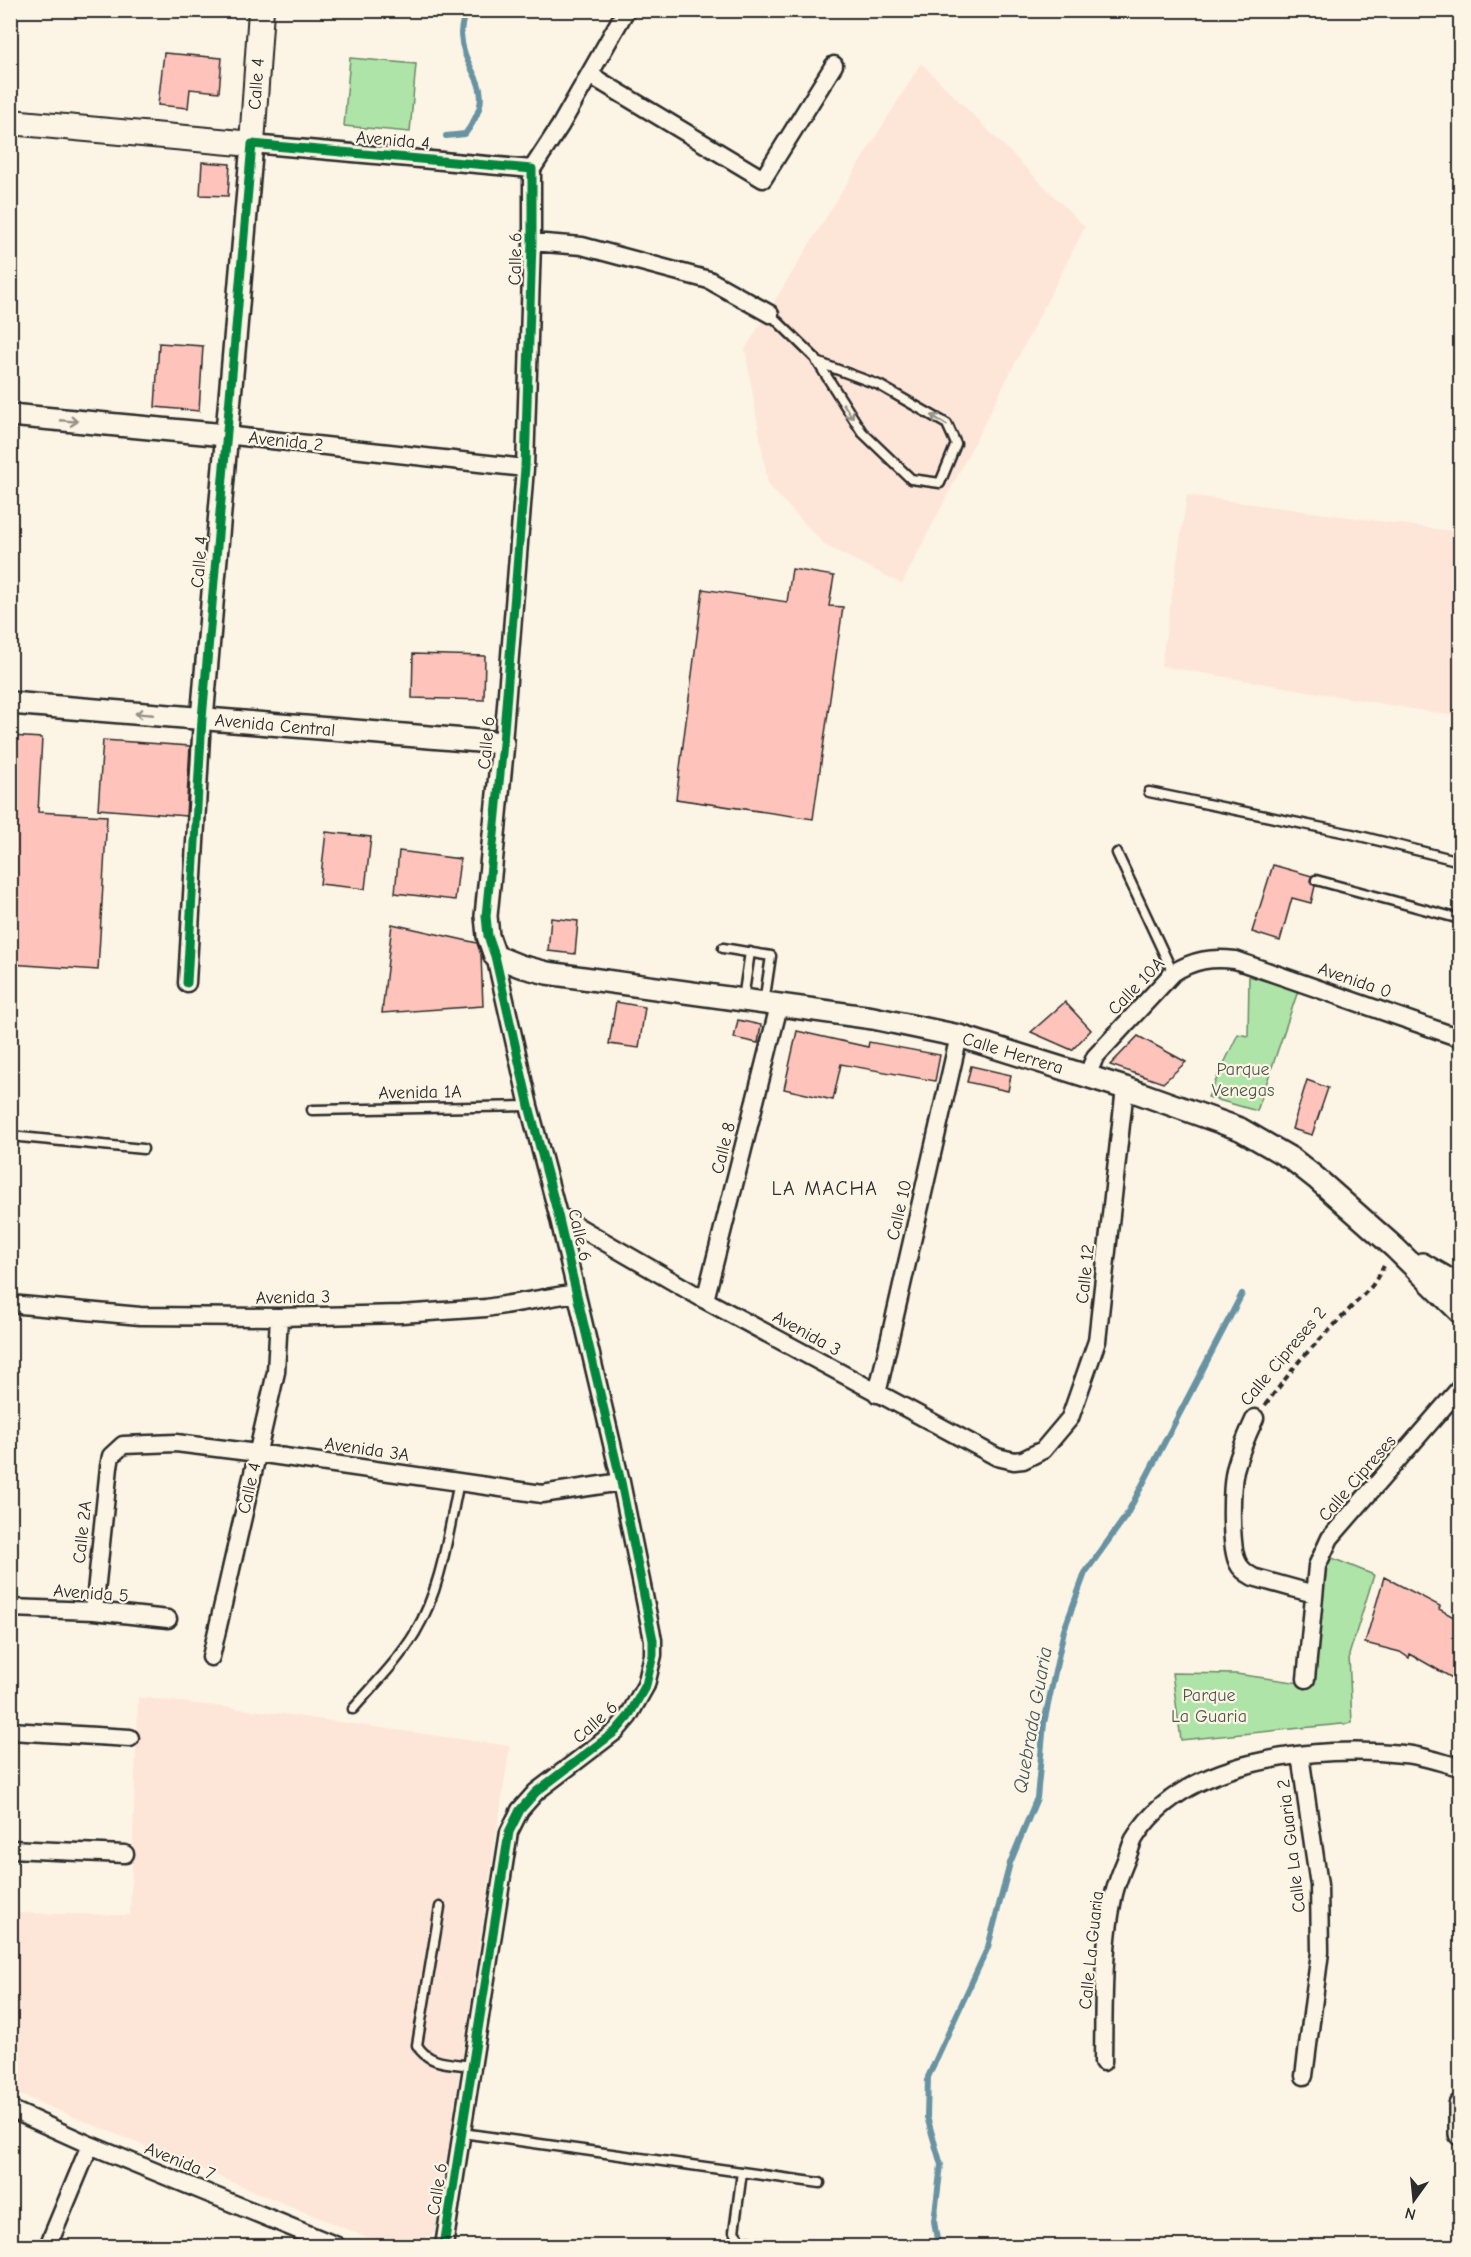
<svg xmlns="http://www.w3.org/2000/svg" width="1471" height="2257" font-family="'Comic Neue',sans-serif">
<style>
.built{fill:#fde6d8}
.green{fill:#aee4a7;stroke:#6c8869;stroke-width:1.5}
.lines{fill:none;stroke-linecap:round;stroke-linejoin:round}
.stream{stroke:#6893a3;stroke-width:6}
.building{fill:#fec3ba;stroke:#2b2b2b;stroke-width:1.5}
.service-casing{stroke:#2b2b2b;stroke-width:13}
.minor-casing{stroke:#2b2b2b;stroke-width:21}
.tertiary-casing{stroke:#2b2b2b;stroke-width:26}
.secondary-casing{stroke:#2b2b2b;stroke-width:28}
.path{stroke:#2b2b2b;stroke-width:4;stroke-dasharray:6 4.5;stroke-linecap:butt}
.service{stroke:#fcf5e5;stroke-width:8}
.minor{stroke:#fcf5e5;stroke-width:16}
.tertiary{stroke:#fcf5e5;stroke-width:21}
.secondary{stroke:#fcf5e5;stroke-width:24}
.cycleway-casing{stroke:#fcf5e5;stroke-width:13}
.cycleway{stroke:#00873e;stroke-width:9}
.oneway{stroke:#949088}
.labels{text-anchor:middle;stroke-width:4.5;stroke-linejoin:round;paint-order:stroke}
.street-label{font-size:18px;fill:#2b2b2b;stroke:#fcf5e5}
.park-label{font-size:18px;fill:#4c594a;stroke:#fcf5e5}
.neighbourhood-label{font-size:20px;letter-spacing:1.5px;fill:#2b2b2b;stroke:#fcf5e5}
.water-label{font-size:20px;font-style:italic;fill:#44565d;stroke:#fcf5e5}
</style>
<rect width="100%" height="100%" fill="#fcf5e5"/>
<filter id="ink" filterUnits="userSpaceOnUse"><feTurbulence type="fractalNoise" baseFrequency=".0167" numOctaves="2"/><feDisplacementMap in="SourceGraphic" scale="12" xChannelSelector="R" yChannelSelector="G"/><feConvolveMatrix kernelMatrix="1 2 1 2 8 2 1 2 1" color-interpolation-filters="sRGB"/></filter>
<g filter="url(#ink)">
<path class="built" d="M921,63l164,164 -183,357 -76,-38 -58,-61 -23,-136z
M1187,495l273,37v185l-299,-51z
M138,1697l130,15 242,34 -75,486 -21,14 -29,-1 -374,-154v-178l119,2z"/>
<path class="green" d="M350,58l66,6 -6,68 -66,-6z
M1249,976l49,15 -41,120 -49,-14 30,-63 10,2z
M1327,1556l47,19 -25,80 3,68 -171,17 -9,-67 64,1 78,11z"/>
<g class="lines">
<path class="stream" d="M446,136l19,-2c37,-49 -2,-57 -4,-100 0,-8 3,-16 4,-24
M938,2246l-4,-25 7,-56 -14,-48 1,-40 60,-130 22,-84 27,-65 7,-75 20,-93 21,-57 41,-57 116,-222"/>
</g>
<path class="building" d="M164,53l58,5 -3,34 -29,-3 -2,19 -30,-3z
M202,162l28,2 -2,32 -28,-1z
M159,343l44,3 -4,65 -44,-4z
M792,569l42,7 -5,30 14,1 -30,212 -137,-20 27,-210 84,13z
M413,654l72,2 -1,44 -72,-2z
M10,736l32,2 -4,74 69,4 -9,154 -88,-6z
M103,740l87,6 -4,70 -88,-7z
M326,832l45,5 -6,52 -45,-5z
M399,851l61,8 -5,41 -60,-7z
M1273,865l39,11 -2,6 5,4 -4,17 -19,-5 -12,43 -28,-9z
M551,918l27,3 -3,33 -27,-3z
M392,924l85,19 4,12 2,51 -101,7z
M616,1002l29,5 -6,41 -30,-4z
M1065,1002l26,28 -19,20 -41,-18z
M738,1020l23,5 -3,18 -24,-5z
M797,1031l71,16 1,-5 71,13 -5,26 -94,-17 -8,36 -49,-11z
M1138,1036l48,26 -23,21 -53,-18z
M971,1066l40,9 -3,16 -41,-9z
M1307,1080l21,8 -16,47 -20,-6z
M1384,1577l56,29 -1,3 22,12v62l-51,-29 -1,4 -9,-6 -35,-9z"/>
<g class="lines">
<g class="service-casing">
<path id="service" d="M770,314l45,44 47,74 49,47 29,4 16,-39 -9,-20 -68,-39 -62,-23
M1149,792l203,42 108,27
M1117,853l56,120
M1316,880l144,39
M723,948l48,8 -7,47
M743,999l7,-47
M312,1110l217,-4
M10,1136l133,13
M353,1709c21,-24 45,-48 62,-76 27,-46 33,-100 44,-151
M440,1907l-23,138c11,20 34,18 56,21
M462,2133l358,50
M742,2172l-8,60 7,9 38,5"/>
</g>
<g class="minor-casing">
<path id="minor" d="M590,75l173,104 71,-114
M252,144l280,25
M532,169l28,-43 66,-116
M532,242l50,4 127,34 61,34
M225,435l300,33
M503,743l22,-275 7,-226v-73
M187,983l15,-264
M1087,1076l8,-19 78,-84c20,-13 39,-16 62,-13l225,78
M558,1215l147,85 292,157 17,4 9,-1 20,-10 27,-32 27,-77 28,-253
M705,1300l74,-294
M10,1304l130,12 139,1 122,-3 85,-6 90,-15
M877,1394l82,-358
M1255,1418c-8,17 -15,33 -20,52 -4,19 -5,73 2,91 3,8 9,12 16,16l61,17
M10,1608l84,3 74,8
M94,1611l15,-144 2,-11 12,-11 53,-2 81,10 285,41 79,-12
M211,1657l65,-285 3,-55
M1306,1679l11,-113 13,-28 130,-150
M10,1731l120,7
M1300,1755l19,130 1,67 -16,124
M10,1849l115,5
M1103,2062c1,-53 -1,-112 10,-163 2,-13 8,-27 13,-39 3,-7 5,-15 8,-21 48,-81 185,-94 269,-85 19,1 39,9 57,13
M10,2109l80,36 247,101
M48,2246l42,-101
M444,2246l65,-414 11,-22 16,-18 80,-61 12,-14 18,-32 7,-30v-15l-32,-158 -63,-267 -29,-109 -34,-150"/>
</g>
<g class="tertiary-casing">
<path id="tertiary" d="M10,415l215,20
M10,703l493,40 -17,173 2,20 7,20 25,10 27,7 326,45 86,18 166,52 115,41 52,30 24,19 79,70 65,64
M202,719l50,-575
M1422,1264l38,22
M1460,2105v29"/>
</g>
<g class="secondary-casing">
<path id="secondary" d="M10,122l242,22 9,-134"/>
</g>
<path class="path" d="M1265,1405l35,-45 72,-74 12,-20"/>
<use href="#service" class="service"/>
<use href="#minor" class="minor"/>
<use href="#tertiary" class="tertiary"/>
<use href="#secondary" class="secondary"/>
<g class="cycleway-casing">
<path id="cycleway" d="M187,983l15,-264 50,-575 280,25v73l-7,226 -22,275 -17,173 2,20 7,20 34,150 29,109 63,267 32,158v15l-7,30 -18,32 -12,14 -80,61 -16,18 -11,22 -65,414"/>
</g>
<use href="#cycleway" class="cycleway"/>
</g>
<defs><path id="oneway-shaft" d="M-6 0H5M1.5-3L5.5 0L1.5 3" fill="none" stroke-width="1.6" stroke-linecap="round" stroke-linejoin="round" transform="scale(1.5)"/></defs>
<g class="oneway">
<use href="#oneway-shaft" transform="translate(848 411) rotate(57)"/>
<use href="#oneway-shaft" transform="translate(939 420) rotate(-147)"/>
<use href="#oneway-shaft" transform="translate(69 421) rotate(5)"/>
<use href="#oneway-shaft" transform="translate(144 714) rotate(-175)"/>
</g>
</g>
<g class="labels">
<g class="street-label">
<text transform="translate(256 84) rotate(-86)" y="6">Calle 4</text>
<text transform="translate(393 140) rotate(5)" y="6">Avenida 4</text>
<text transform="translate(515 259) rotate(-89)" y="6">Calle 6</text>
<text transform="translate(286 441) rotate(6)" y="6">Avenida 2</text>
<text transform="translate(199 562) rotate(-85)" y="6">Calle 4</text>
<text transform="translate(275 725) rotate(5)" y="6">Avenida Central</text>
<text transform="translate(486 743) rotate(-85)" y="6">Calle 6</text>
<text transform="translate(1355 980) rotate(19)" y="6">Avenida 0</text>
<text transform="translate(1136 986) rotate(-46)" y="6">Calle 10A</text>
<text transform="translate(1013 1053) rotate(17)" y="6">Calle Herrera</text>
<text transform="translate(420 1092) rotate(-1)" y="6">Avenida 1A</text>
<text transform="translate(723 1148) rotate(-76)" y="6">Calle 8</text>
<text transform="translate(899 1210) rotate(-77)" y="6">Calle 10</text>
<text transform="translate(580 1235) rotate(77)" y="6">Calle 6</text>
<text transform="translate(1085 1274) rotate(-84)" y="6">Calle 12</text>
<text transform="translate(293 1297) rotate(-1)" y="6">Avenida 3</text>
<text transform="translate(807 1333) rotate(29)" y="6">Avenida 3</text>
<text transform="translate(1283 1356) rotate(-50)" y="6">Calle Cipreses 2</text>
<text transform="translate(367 1449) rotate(8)" y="6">Avenida 3A</text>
<text transform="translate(1357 1478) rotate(-49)" y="6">Calle Cipreses</text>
<text transform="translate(249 1488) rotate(-77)" y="6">Calle 4</text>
<text transform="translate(82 1532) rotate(-84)" y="6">Calle 2A</text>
<text transform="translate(91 1593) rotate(4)" y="6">Avenida 5</text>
<text transform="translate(595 1722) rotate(-42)" y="6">Calle 6</text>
<text transform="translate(1291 1846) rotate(-97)" y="6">Calle La Guaria 2</text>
<text transform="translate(1091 1950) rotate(-84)" y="6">Calle La Guaria</text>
<text transform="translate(180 2161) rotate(22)" y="6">Avenida 7</text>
<text transform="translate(437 2189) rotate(-81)" y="6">Calle 6</text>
</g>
<g class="park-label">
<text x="1243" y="1075">Parque<tspan x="1243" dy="21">Venegas</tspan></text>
<text x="1209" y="1701">Parque<tspan x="1209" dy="21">La Guaria</tspan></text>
</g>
<g class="neighbourhood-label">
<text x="825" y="1195">LA MACHA</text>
</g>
<g class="water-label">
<text transform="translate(1032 1720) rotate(-80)" y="7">Quebrada Guaria</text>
</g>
</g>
<rect width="1471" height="2257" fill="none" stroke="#fcf5e5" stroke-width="36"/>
<rect x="18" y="18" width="1435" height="2221" fill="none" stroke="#2b2b2b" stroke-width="2" filter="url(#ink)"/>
<g transform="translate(1414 2200) rotate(195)" stroke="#fcf5e5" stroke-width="4.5" paint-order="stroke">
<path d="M0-4.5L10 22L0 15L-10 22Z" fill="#2b2b2b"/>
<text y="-9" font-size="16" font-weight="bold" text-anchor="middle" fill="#2b2b2b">N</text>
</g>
</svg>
